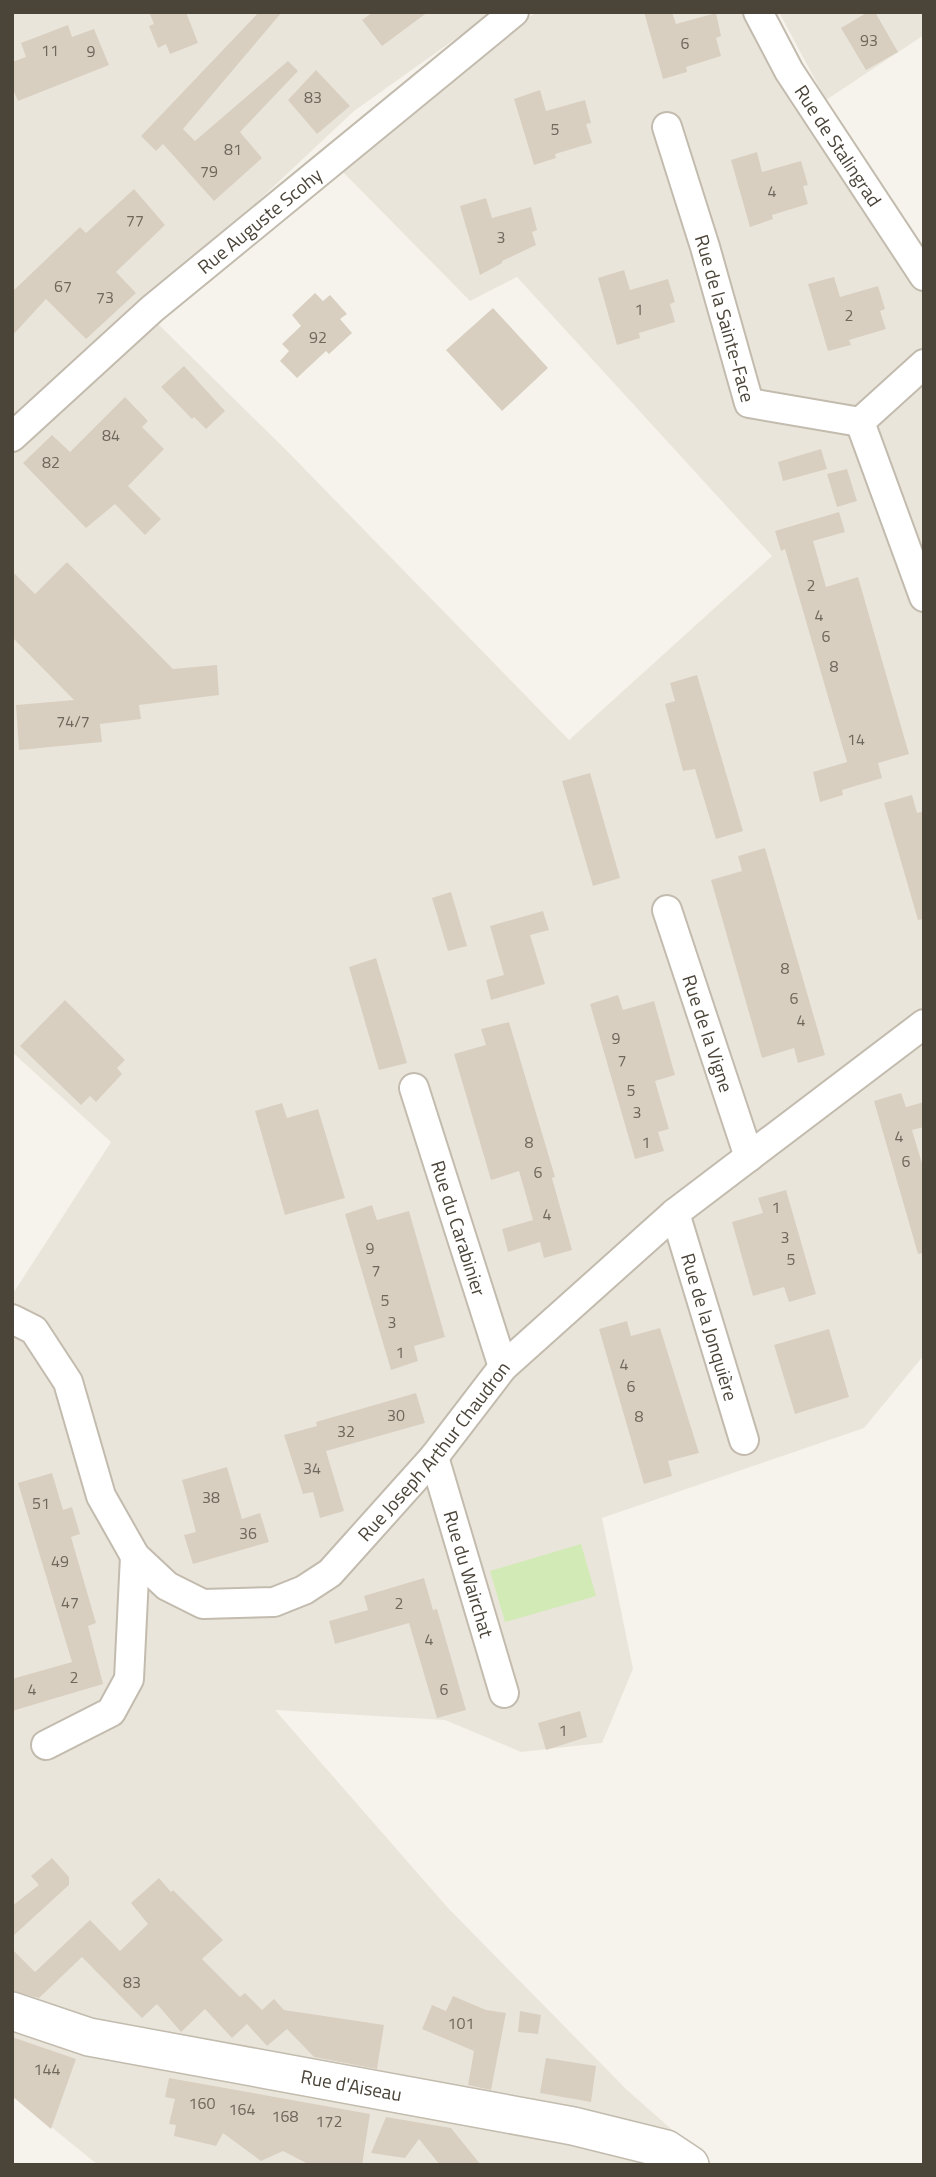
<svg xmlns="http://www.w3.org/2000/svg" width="936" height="2177" font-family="'Titillium Web',sans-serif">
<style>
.residential{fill:#eae5da}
.green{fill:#d2eab5}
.building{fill:#d8cfc1}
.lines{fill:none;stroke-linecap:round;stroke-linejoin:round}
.minor-casing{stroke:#c2bbae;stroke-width:32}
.tertiary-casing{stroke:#c2bbae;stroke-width:40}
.minor{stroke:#fff;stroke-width:28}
.tertiary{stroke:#fff;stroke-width:37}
.labels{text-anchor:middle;stroke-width:5;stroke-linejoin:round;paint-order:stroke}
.number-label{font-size:16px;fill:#6e675b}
.street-label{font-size:19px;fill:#4b4439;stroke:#fff}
</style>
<rect width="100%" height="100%" fill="#f6f3ec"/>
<path class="residential" d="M12,12h481l-139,99 -342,321z
M537,12h212l121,201 54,79v1063l-60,73 -262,90 31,151 -31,74 -81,9 -76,-32 -170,-10 173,198 179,182 85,75h-614l-86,-70v-800l99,-153 -99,-90v-601l142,-131 135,133 280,287 203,-184 -255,-279 -47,24 -134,-136 71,-67z
M779,12h145v23l-98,65z"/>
<path class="green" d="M581,1544l15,52 -91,26 -15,-51z"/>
<path class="building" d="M149,12h37l12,31 -28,11 -4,-10 -8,4 -9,-22 5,-2z
M259,12h23l-99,117 12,12 93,-80 10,10 -58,61 22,26 -48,43 -51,-57 -7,7 -15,-15z
M373,12h55l-46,34 -20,-26z
M644,12h28l4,12 40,-11 5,23 -5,2 5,18 -35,11 1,5 -24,7z
M868,12h7l23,40 -32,18 -25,-42z
M68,25l4,12 22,-8 15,36 -91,36 -6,-14v-25l14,-5 -5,-14z
M316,70l34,36 -33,28 -29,-34z
M540,90l6,21 39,-11 6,23 -5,1 6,19 -37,11 1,4 -22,7 -20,-66z
M757,152l5,20 39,-11 7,24 -5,1 5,18 -36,11 1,4 -23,8 -19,-67z
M134,189l31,36 -49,47 20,21 -50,46 -40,-40 -34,37v-44l68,-65 6,6z
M486,198l6,20 39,-11 6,23 -5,2 4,13 -34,16v2l-22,12 -20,-69z
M624,270l6,20 38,-11 7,23 -5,2 5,18 -36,11 1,5 -23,7 -19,-67z
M834,277l6,20 38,-11 7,23 -5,2 6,18 -37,11 2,5 -23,6 -20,-67z
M315,293l8,8 7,-6 17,19 -7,5 12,14 -23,21 -3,-3 -29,27 -17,-17 9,-10 -7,-7 19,-18 -9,-11z
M493,308l55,60 -46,43 -56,-61z
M184,366l41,45 -19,18 -12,-12 -2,2 -31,-32z
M125,397l23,24 -6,6 22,22 -36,37 33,33 -16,16 -30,-31 -29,24 -63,-65 29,-28 18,17z
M821,449l6,20 -44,12 -5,-19z
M847,469l10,32 -20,6 -10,-33z
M839,512l6,20 -32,9 13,46 32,-10 51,177 -31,9 4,15 -40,12 1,5 -23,7 -7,-30 34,-10 -62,-213 -4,2 -6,-20z
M67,562l106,107 44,-4 2,30 -80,10 2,14 -41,5 2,18 -83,8 -3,-45 58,-5 -62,-63v-66l23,23z
M697,675l46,156 -27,8 -21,-70 -12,2 -18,-67 10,-3 -5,-18z
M590,773l30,105 -27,8 -31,-105z
M912,795l5,18 7,-2v108l-6,1 -34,-117z
M765,848l60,207 -27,8 -4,-15 -32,10 -51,-178 31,-9 -4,-15z
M451,892l16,54 -19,5 -16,-53z
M543,911l6,19 -19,5 15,49 -54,16 -5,-20 18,-5 -14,-49z
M376,958l31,105 -28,7 -30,-103z
M618,995l5,15 31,-9 21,74 -20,6 14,48 -11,3 6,19 -29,8 -45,-155z
M65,1000l60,60 -8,8 5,6 -26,28 -6,-6 -9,9 -61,-59z
M509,1022l46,155 -3,1 20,72 -28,8 -4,-16 -32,10 -6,-23 31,-9 -14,-49 -28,9 -37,-126 32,-9 -5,-16z
M901,1093l5,14 18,-5v25l-12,3 12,40v83l-6,1 -44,-153z
M282,1103l5,15 31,-9 27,89 -60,17 -30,-104z
M786,1190l30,104 -27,8 -5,-15 -31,9 -21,-74 31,-9 -5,-15z
M372,1205l5,15 32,-9 36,126 -31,9 4,15 -27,9 -46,-156z
M627,1321l4,15 29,-8 39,125 -31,8 4,15 -28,8 -45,-155z
M829,1329l20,68 -54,17 -21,-69z
M416,1393l9,30 -99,28 18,60 -24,7 -7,-26 -10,2 -19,-59 33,-9 -1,-4z
M227,1467l15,52 18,-6 9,29 -76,22 -9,-29 12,-3 -14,-52z
M52,1473l11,37 9,-3 8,27 -9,3 25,86 -8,3 15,58 -91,27v-32l60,-17 -54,-179z
M424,1578l9,32 4,-1 29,101 -29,8 -28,-95 -74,21 -6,-23 39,-11 -4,-14z
M580,1711l7,26 -41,13 -8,-27z
M52,1858l17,19v8l-57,52v-31l27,-21 -8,-9z
M159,1878l12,14 2,-2 50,50 -21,19 38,38 5,-4 17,17 12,-11 10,11 100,15 -7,44 -63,-12 -27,-28 -20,17 -20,-22 -15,14 -27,-29 -24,23 -24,-28 -15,14 -60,-61 -43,41 -27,-7v-42l23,23 55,-52 30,31 28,-27 -17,-21z
M453,1996l33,14 20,3 -15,77 -23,-5 6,-34 -52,-22 10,-24 14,6z
M520,2011l21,4 -3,19 -20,-2z
M12,2037l64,22 -25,70 -39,-33z
M546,2058l50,8 -5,36 -51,-9z
M169,2078l201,36 -8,51h-52l-27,-14 -22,10 -38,-28 -7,13 -42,-10 2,-11 -7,-1 6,-25 -10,-2z
M386,2117l65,11 30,37h-41l-21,-26 -14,19 -34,-5z"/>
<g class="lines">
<g class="minor-casing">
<g id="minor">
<path id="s1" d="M758,12l31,59 135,205"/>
<path id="s2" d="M667,127l38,120 44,156 111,19"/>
<path d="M924,364l-64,58 64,175"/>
<path id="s3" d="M12,437l140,-128 362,-297"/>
<path id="s4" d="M667,910l82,247"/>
<path id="s5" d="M414,1088l89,279"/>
<path id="s6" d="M675,1213l69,227"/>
<path id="s7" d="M12,1319l22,11 34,52 33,114 34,60 32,30 36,18 71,-2 30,-12 26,-17 104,-116 69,-90 172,-154 249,-189"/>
<path id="s8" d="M434,1457l70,236"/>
<path d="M46,1745l65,-33 18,-33 6,-123"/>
</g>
</g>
<g class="tertiary-casing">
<g id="tertiary">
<path id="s9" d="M12,2011l77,26 484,89 93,23 24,16"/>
</g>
</g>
<use href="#minor" class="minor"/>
<use href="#tertiary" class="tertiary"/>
</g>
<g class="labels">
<g class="number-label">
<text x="869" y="46">93</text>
<text x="685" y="49">6</text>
<text x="50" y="56">11</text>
<text x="91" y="57">9</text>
<text x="313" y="103">83</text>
<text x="555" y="135">5</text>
<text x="233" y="155">81</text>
<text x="209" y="177">79</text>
<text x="772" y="197">4</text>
<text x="135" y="226">77</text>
<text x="501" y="243">3</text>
<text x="63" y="292">67</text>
<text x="105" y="303">73</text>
<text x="639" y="315">1</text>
<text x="849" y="321">2</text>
<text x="318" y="343">92</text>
<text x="111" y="441">84</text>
<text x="51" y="468">82</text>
<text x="811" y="591">2</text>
<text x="819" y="621">4</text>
<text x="826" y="642">6</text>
<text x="834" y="672">8</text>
<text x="73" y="727">74/7</text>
<text x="856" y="745">14</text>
<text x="785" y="974">8</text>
<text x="794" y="1004">6</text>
<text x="801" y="1026">4</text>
<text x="616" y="1044">9</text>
<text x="622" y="1066">7</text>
<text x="631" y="1096">5</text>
<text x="637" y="1118">3</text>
<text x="899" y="1142">4</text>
<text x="529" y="1148">8</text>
<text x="646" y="1148">1</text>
<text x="906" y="1167">6</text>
<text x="538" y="1178">6</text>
<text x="776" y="1213">1</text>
<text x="547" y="1220">4</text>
<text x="785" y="1243">3</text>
<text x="370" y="1254">9</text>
<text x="791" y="1265">5</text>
<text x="376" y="1276">7</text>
<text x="385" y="1306">5</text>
<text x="392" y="1328">3</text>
<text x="400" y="1358">1</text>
<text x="624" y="1370">4</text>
<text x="631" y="1392">6</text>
<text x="396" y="1421">30</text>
<text x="639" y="1422">8</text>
<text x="346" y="1437">32</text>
<text x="312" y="1474">34</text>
<text x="211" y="1503">38</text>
<text x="41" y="1509">51</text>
<text x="248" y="1539">36</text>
<text x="60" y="1567">49</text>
<text x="70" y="1608">47</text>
<text x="399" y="1609">2</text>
<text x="429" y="1645">4</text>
<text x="74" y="1683">2</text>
<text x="32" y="1695">4</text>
<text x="444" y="1695">6</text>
<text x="563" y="1736">1</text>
<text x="132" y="1988">83</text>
<text x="461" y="2029">101</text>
<text x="47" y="2075">144</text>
<text x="202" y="2109">160</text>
<text x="242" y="2115">164</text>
<text x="285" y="2122">168</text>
<text x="329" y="2127">172</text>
</g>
<g class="street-label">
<text dy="7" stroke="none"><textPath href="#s1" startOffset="156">Rue de Stalingrad</textPath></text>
<text dy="7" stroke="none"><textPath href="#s3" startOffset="329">Rue Auguste Scohy</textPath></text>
<text dy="7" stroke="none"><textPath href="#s2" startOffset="200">Rue de la Sainte-Face</textPath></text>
<text dy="7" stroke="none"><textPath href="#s4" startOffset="130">Rue de la Vigne</textPath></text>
<text dy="7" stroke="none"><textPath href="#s5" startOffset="147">Rue du Carabinier</textPath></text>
<text dy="7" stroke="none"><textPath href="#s6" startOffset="119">Rue de la Jonquière</textPath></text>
<text dy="7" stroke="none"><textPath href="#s7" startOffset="653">Rue Joseph Arthur Chaudron</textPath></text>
<text dy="7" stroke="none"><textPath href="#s8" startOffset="122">Rue du Wairchat</textPath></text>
<text dy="7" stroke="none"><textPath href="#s9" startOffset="348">Rue d'Aiseau</textPath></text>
</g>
</g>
<rect width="936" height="2177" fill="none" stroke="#4b4439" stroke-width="28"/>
</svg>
